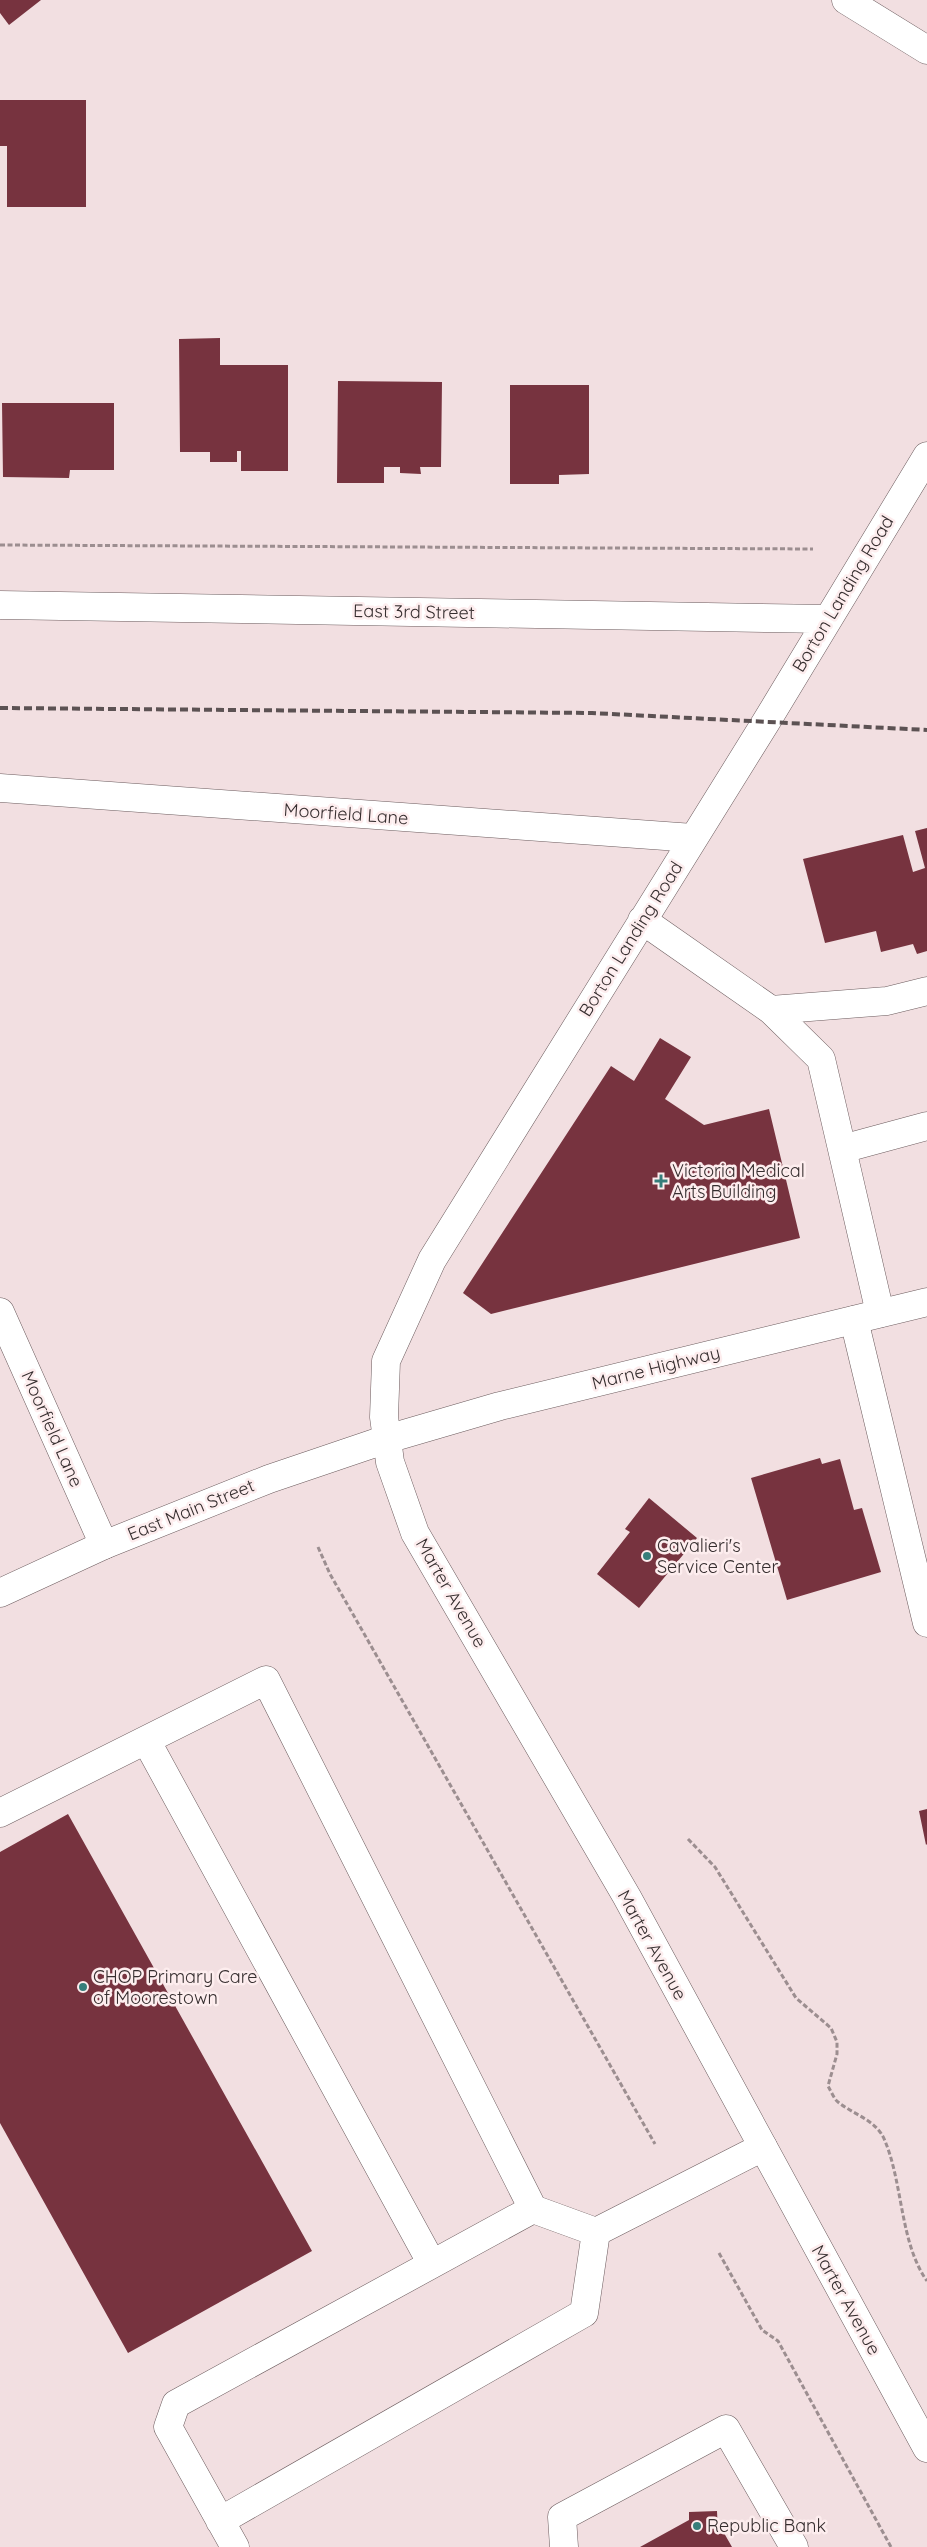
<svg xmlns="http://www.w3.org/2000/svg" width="927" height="2547" font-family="Quicksand,sans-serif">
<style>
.building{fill:#77333f}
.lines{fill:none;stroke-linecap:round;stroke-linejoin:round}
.minor-casing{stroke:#6c5c5e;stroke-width:29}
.major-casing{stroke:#6c5c5e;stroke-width:29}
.path{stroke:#9c8e90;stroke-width:3;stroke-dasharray:5 2.5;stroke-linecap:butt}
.minor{stroke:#fff;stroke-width:28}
.major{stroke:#fff;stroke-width:28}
.rail{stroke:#5c5253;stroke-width:4;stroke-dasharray:8 4;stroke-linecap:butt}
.poi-dot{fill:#367e7b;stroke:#fdedee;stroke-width:2}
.labels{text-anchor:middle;stroke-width:5;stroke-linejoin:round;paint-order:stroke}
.street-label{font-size:18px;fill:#362e2f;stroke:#fdedee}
.poi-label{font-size:18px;fill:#362e2f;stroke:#fdedee;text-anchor:start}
</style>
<rect width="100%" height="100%" fill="#f2dfe1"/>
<path class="building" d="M0,0h41l-32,25 -9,-12z
M0,100h86v107h-79v-61h-7z
M220,338v27h68v106h-47v-20h-4v11h-27v-10h-30l-1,-113z
M338,381l104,1 -1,85h-21l1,7 -21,-1v-6h-16v16h-47z
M510,385h79v89l-30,1v9h-49z
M2,403h112v67h-44l-1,8 -66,-1z
M927,828v123l-10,3 -4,-10 -32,8 -5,-21 -51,12 -22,-84 100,-24 10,37 12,-4 -10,-37z
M660,1038l31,19 -26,42 39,26 65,-16 31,129 -309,76 -28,-21 148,-227 23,15z
M820,1458l2,6 18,-5 14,51 8,-2 19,64 -94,28 -36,-122z
M649,1498l48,40 -58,70 -42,-34 33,-42 -5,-3z
M927,1809v35l-1,1 -7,-34z
M68,1814l244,437 -184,102 -128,-230v-271z
M717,2511l1,23 6,-1 8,14h-92l49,-27v-8z"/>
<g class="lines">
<g class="minor-casing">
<path id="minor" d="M846,0l81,50
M0,605l828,14
M0,788l693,50
M642,920l129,90 50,49 21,90
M771,1010l116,-9 40,-10
M0,1312l104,233
M880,1313l-38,-164 85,-23
M854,1320l73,303
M387,1439l-3,-22 2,-56 46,-101 334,-538 161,-266
M146,1740l286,524
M0,1813l266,-133 267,529
M220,2521l364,-208 12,-81
M235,2547l-67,-120 8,-23 357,-195 63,23 167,-85
M564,2547l-2,-30 164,-88 68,118"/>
</g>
<g class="major-casing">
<path id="major" d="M387,1439l3,23 25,71 212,364 300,551
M0,1593l104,-48 165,-66 118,-40 113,-33 427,-104"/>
</g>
<path class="path" d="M0,545l813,4
M318,1547l12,27 325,570
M688,1839l27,28 81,131 35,30 6,14v12l-9,32c3,5 6,13 10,16 16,13 39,18 47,39 18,43 15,102 42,140
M719,2253l43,77 16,11 113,206"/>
<use href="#minor" class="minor"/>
<use href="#major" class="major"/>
<path class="rail" d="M0,708l592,5 335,17"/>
</g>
<g class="poi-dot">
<path d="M658.5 1173.5h5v5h5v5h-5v5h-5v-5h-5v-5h5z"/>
<circle cx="647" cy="1556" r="5"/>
<circle cx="83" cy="1987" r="5"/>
<circle cx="697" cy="2526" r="5"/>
</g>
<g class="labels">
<g class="street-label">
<text transform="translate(843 594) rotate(-59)" y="6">Borton Landing Road</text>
<text transform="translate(414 612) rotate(1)" y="6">East 3rd Street</text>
<text transform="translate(346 814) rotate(4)" y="6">Moorfield Lane</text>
<text transform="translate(631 939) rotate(-58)" y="6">Borton Landing Road</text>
<text transform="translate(656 1368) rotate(-14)" y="6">Marne Highway</text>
<text transform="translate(52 1429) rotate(66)" y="6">Moorfield Lane</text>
<text transform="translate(191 1510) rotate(-22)" y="6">East Main Street</text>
<text transform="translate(451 1593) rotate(60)" y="6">Marter Avenue</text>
<text transform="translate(652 1945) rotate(61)" y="6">Marter Avenue</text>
<text transform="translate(846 2300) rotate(61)" y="6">Marter Avenue</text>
</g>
<g class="poi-label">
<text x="672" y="1177">Victoria Medical<tspan x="672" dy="21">Arts Building</tspan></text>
<text x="657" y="1552">Cavalieri's<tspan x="657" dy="21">Service Center</tspan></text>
<text x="93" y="1983">CHOP Primary Care<tspan x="93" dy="21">of Moorestown</tspan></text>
<text x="707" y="2532">Republic Bank</text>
</g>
</g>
</svg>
